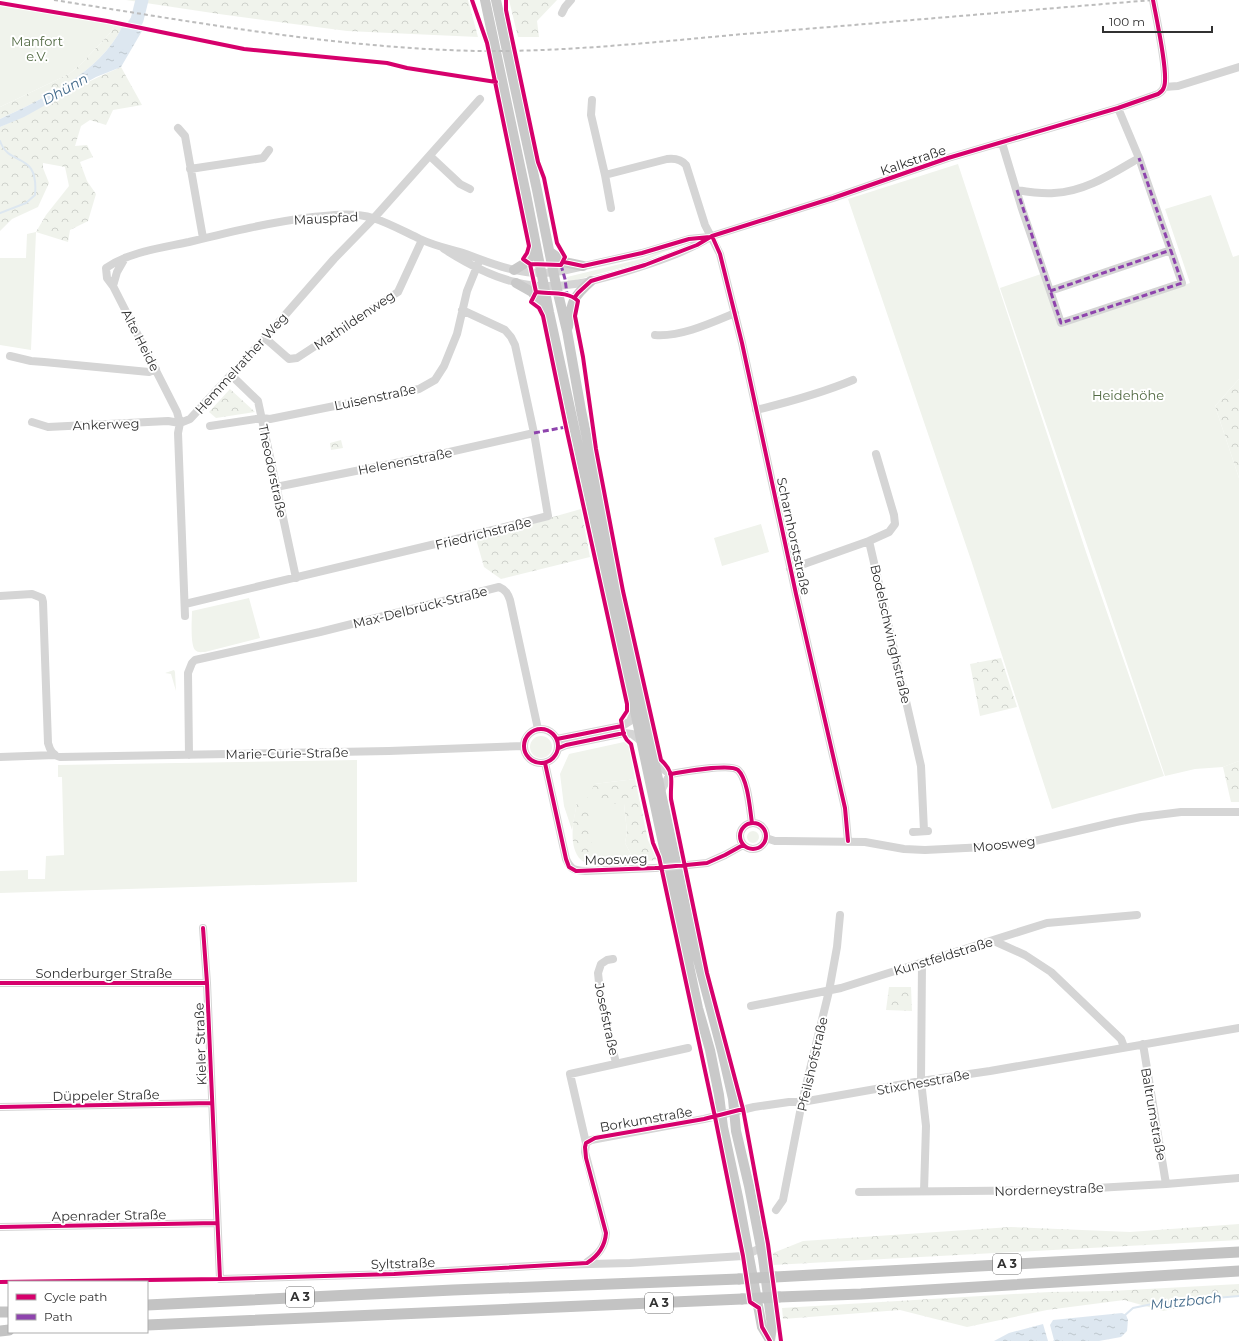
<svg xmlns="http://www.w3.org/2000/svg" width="1239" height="1341" font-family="Montserrat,sans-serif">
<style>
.green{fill:#f0f3ec}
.forest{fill:url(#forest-crowns)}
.water{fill:url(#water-ripples)}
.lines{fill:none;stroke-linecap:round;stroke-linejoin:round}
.stream{stroke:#dde7f0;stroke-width:2}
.river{stroke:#dde7f0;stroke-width:13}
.minor{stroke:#d5d5d5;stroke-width:8}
.major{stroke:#c9c9c9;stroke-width:10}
.highway{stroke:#c3c3c3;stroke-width:11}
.rail{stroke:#bdbdbd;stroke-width:2;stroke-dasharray:4 3;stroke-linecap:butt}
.minor-bridge{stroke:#d5d5d5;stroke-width:8}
.highway-bridge{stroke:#c3c3c3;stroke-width:11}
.quiet{stroke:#8e44ad;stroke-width:3;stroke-dasharray:6 3;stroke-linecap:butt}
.cycleway-casing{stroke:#fff;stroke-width:6}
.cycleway{stroke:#d6006c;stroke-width:4}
.labels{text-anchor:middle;stroke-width:4;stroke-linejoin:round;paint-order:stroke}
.shield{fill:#fff;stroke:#6f6f6f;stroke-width:1}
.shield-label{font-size:12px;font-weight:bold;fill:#313131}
.park-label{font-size:13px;fill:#516942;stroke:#fff}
.street-label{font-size:13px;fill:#313131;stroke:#fff}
.water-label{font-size:14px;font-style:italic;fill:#456c8c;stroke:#fff}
</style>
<defs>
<pattern id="forest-crowns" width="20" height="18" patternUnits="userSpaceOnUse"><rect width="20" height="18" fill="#f0f3ec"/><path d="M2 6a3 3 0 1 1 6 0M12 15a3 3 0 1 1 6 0" fill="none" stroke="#ced1cb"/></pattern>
<pattern id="water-ripples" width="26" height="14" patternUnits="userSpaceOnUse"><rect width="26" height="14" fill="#dde7f0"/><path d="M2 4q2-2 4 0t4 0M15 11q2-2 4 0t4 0" fill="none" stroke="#bec7ce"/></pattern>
</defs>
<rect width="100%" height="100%" fill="#fff"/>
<path class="green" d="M0,6l115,17 -4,9 -30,32 -12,10 -69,33z
M958,164l128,388 78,224 -112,33 -81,-249 -123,-361z
M1211,195l22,62 6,-2v124l-24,27 24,72v283l-16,6 -28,2 -30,7 -165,-488 41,-14 19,52 130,-43 -25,-74z
M36,232l-5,118 -31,-5v-87h26l1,-24z
M692,242l-28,10 -24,11 -72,19 -1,-5 78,-19 21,-10z
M761,524l8,28 -47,14 -8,-28z
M249,598l11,40 -55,14c-4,0 -7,1 -10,-2 -5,-6 -3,-31 -3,-39z
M174,670l1,2 1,19 -5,-17 -6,-1z
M530 747a11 11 0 1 1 22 0a11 11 0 1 1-22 0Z
M624,742l5,4 6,33 -41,5 5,20h25l3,28 -2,11 10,19 -48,2 -6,-4 11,-4 -15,-54 -5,28 -8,-24 -4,-32 9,-20z
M357,760v122l-357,11v-22l28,-1v9h17l1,-23 18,-1 -2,-78h-4v-12z
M747 837a6 6 0 1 1 12 0a6 6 0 1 1-12 0Z"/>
<path class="forest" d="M126,0h342l10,37 -131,-6 -128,-17z
M509,0h48l-20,21 2,16h-21z
M115,23l7,4c-22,46 -78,71 -122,92v-12l69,-33 12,-10 30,-32z
M121,67l21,38 -29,5 -7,15 -16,-5 -9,6 -6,20 12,-1 6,12 -13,5 7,19 9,13 -8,27 -18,9 -2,12 -32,-10 10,-17 23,-29 -4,-19 -22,-4v5l6,15 -11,24 -26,12 -12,12v-104c42,-18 79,-43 121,-60z
M1239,379v99l-24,-72z
M230,389l25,23 -39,6 -7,-6z
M341,440l2,8 -12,2 -1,-7z
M581,509l9,48 -89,22 -17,-12 -8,-28z
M1001,658l16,49 -37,9 -10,-52z
M1239,761v41h-8l-8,-35z
M635,779l13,61 9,20 -22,2 -10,-19 2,-11 -3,-28h-26l-6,-14 2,-6z
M587,797l3,5 2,54 -11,4c-14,-14 -7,-41 -4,-58z
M889,987h22l1,24 -26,-1z
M1239,1224v16l-466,25v-12l30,-12 208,-14 119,5z
M1239,1284v12h-7l-69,15 -39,-11 -77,10 -80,17 -67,-17 -117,9 -1,-11 267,-16 62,-1z"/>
<path class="water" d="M122,27l20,4 -21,36 -25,10 -72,40 -24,10v-8c44,-21 100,-46 122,-92z
M1122,1313l4,2 2,5 -1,11 -6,6 -22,4h-46l1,-1 -4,-15 3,-5z
M1043,1324l5,17h-54l15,-8z"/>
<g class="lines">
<path class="stream" d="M0,141c9,27 39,9 35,54l-9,8 -26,10
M1124,1316l9,-8 24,-5 82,-7"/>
<path class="river" d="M122,43l15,-23 5,-20"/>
<path class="minor" d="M562,13l3,-6 6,-7
M1164,87l14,-1 61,-19
M592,100l-1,15 14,60 62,-16c8,-1 14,0 19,6l19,60 15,29 22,89 54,251 49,214 3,33
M178,128l7,8 18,102
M1002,143l20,66 39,114 121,-40 -43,-125 -21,-50
M430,156l30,28 10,5
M190,169l73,-11 6,-8
M605,175l6,33
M1017,190c12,2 25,4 37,3 31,-1 59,-20 85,-35
M444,249c22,14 45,27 71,33 42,11 85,-2 125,-15 24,-8 50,-17 72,-31l121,-38 115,-40 170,-50 40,-14c3,-2 5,-3 6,-7 5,-12 -8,-70 -11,-87
M125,258l-8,14 -4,14 64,126 3,11 -2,10 7,183
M113,286l-6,-8 -1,-10c23,-16 55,-20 83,-26 41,-10 82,-20 124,-25 20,-2 41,-5 60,1 16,5 32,14 47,21 15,7 30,10 46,15 31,12 62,24 96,17l80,-18 47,-14 20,-2
M1050,291l121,-41
M655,335c26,2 56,-12 80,-22
M265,338l24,21 8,-1 101,-66 24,-52
M10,356l21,5 13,1 105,10 7,-3
M231,375l27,26 38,177
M756,410c33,-8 66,-17 97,-30
M32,422l16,5 120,-6 12,2 10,-4 75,-81 69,-79 40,-41 106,-119
M210,426l52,-8 8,1 149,-30 16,-9 9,-14 13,-32 10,-43 11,-27
M876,454l18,61 1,9 -6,8 -20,9 52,225 3,65
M276,487l169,-34 89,-20
M790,569l79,-28
M0,596l32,-2 10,4 1,4 5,141c2,8 5,12 12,14l329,-6 135,-5
M185,604l288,-69 75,-19 -14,-83 -19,-88 -4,-8 -6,-7 -43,-20
M524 746a17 17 0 1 1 34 0a17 17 0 1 1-34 0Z
M557,739l65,-13 8,-5 5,-11
M559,748l7,-3 58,-12 8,1 9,7
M189,755l-1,-82 4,-10 3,-3 125,-28 179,-45c7,3 9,7 11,13l28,129
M0,757l55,-2
M545,763l21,96c5,11 8,11 20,12l69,-3
M655,763l15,11c13,-2 60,-11 68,-4 10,9 12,40 14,53
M661,791l9,-17
M740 836a13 13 0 1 1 26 0a13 13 0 1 1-26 0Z
M913,832l15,-1
M766,838l9,3h9l81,1 39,7 21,1 81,-4 20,-3 90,-21 25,-5 40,-5h58
M687,865l20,-2 18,-8 18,-10
M203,928l4,55 13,296 174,-5 155,-9 81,-2 81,-5 32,-2 18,-8
M994,941l31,14 26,17 70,67 3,8
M613,959l-6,1 -6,4 -3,9 3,28 15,62
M922,963l-1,118 5,45 -2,65
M0,983h207
M751,1006l90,-18 206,-65 90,-8
M1143,1044l23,140
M0,1107l212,-4
M586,1143l-16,-69 118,-26
M859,1192l203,-2 104,-6 73,-6
M776,1210l7,-10 19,-98 27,-111 8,-44 3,-32
M0,1227l217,-4
M587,1262c11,-7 18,-15 19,-29l-21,-81 1,-9 5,-3 113,-21 50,-12 35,-5h13l119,-21 69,-10 249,-43"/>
<path class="major" d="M485,0l41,194 23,118 48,220 101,476 12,42 9,45 4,32 15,70 24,130 8,13
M496,0l41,190 19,95 11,46 14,79 58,281 53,246 30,114 11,48 3,32 13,55 14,72 9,68 -2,15
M550,252l14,10 19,4
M514,270l13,-8 9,-15
M516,283l16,9 15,18
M568,327c4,-25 3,-28 23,-46"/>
<path class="highway" d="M775,1277l464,-25
M779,1297l82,-3 378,-23
M147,1305l306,-15 286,-11
M0,1312h9
M147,1325l595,-26
M0,1331l9,-1"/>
<path class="rail" d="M54,0c141,22 281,48 424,51 89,1 177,-9 266,-17 136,-11 272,-23 409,-34"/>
<path class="minor-bridge" d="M655,868l32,-3"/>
<path class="highway-bridge" d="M739,1279l36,-2
M742,1299l37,-2"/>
<path class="quiet" d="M1017,190l44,133 121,-40 -43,-125
M561,265l4,14 2,15
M1050,291l121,-41
M534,433l32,-6"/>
<g class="cycleway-casing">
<path id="cycleway" d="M472,0l15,43 42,203 -2,7 -4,6 7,5 31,1 4,-8 -8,-14 -13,-65 -6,-16 -32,-152v-10
M0,3l107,18 137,28 143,14 20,5 89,14
M712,236l8,18 22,89 54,251 49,214 3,33
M564,262l19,4 59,-13 47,-14 21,-2
M530,264l6,28 -5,10 8,6 4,8 23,111 61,277v7l-6,9c2,10 1,17 10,24l22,99 6,14 56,260 28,139 7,46 9,6 3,19 8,14
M536,292c15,2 32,-1 42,9l-3,15 8,41 13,92 27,142 38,169c15,14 9,20 10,39l36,174 36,136 25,135 13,97
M575,297l3,-4 13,-12 54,-16 52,-20 15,-9 121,-38 115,-40 170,-50 40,-14c3,-2 5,-3 6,-7 5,-12 -8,-70 -11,-87
M524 746a17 17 0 1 1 34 0a17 17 0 1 1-34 0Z
M557,739l65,-13
M559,748l7,-3 58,-12
M545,763l21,96 3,8 7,4 79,-3 52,-5 18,-8 18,-10
M670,774c13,-2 60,-11 68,-4 10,9 12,40 14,53
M740 836a13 13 0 1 1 26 0a13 13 0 1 1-26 0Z
M203,928l4,55 13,296
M0,983h207
M0,1107l212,-4
M0,1227l217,-4
M0,1282l220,-3 174,-5 193,-11c11,-7 18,-16 19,-30l-20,-75 -1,-11 1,-4 9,-5 109,-19 39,-10"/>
</g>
<use href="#cycleway" class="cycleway"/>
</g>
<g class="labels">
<g class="shield">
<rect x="993" y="1254" width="28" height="20" rx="3"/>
<rect x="286" y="1287" width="28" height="20" rx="3"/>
<rect x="645" y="1293" width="28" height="20" rx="3"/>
</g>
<g class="shield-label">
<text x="1007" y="1268">A 3</text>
<text x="300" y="1301">A 3</text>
<text x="659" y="1307">A 3</text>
</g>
<g class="park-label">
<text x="37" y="46">Manfort<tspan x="37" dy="15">e.V.</tspan></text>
<text x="1128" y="400">Heidehöhe</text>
</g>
<g class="street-label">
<text transform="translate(913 160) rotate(-19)" y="5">Kalkstraße</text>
<text transform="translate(326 218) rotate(-3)" y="5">Mauspfad</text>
<text transform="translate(354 320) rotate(-34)" y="5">Mathildenweg</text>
<text transform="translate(141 340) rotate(63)" y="5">Alte Heide</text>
<text transform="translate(241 363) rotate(-48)" y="5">Hemmelrather Weg</text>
<text transform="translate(375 397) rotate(-12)" y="5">Luisenstraße</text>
<text transform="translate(106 424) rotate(-2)" y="5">Ankerweg</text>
<text transform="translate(405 461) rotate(-11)" y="5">Helenenstraße</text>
<text transform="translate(273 471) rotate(78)" y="5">Theodorstraße</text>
<text transform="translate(483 533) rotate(-14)" y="5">Friedrichstraße</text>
<text transform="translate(794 536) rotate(78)" y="5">Scharnhorststraße</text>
<text transform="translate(420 607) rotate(-14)" y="5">Max-Delbrück-Straße</text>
<text transform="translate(891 634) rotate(77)" y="5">Bodelschwinghstraße</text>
<text transform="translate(287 753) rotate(-1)" y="5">Marie-Curie-Straße</text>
<text transform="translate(1004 844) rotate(-6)" y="5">Moosweg</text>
<text transform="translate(616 859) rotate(-2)" y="5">Moosweg</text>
<text transform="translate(943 956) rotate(-17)" y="5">Kunstfeldstraße</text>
<text x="104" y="978">Sonderburger Straße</text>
<text transform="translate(607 1019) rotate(78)" y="5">Josefstraße</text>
<text transform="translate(200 1044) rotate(-92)" y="5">Kieler Straße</text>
<text transform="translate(812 1064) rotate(-77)" y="5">Pfeilshofstraße</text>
<text transform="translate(923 1082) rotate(-10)" y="5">Stixchesstraße</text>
<text transform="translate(106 1095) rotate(-1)" y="5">Düppeler Straße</text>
<text transform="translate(1154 1114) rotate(80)" y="5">Baltrumstraße</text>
<text transform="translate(646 1119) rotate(-10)" y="5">Borkumstraße</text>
<text transform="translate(1049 1189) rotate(-2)" y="5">Norderneystraße</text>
<text transform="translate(109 1215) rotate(-1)" y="5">Apenrader Straße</text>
<text transform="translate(403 1263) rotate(-2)" y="5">Syltstraße</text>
</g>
<g class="water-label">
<text transform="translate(65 89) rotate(-29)" y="5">Dhünn</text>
<text transform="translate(1186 1301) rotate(-6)" y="5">Mutzbach</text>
</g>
</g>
<rect x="8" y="1281" width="140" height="52" fill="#ffffff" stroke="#adadad"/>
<rect x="16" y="1294" width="20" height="6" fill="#d6006c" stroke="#adadad"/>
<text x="44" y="1301" font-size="12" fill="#313131">Cycle path</text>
<rect x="16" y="1314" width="20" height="6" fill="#8e44ad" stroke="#adadad"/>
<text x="44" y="1321" font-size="12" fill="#313131">Path</text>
<path d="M1103 26v6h109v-6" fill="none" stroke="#313131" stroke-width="2"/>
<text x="1109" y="26" font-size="12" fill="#313131" stroke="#ffffff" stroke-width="3" paint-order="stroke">100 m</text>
</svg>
